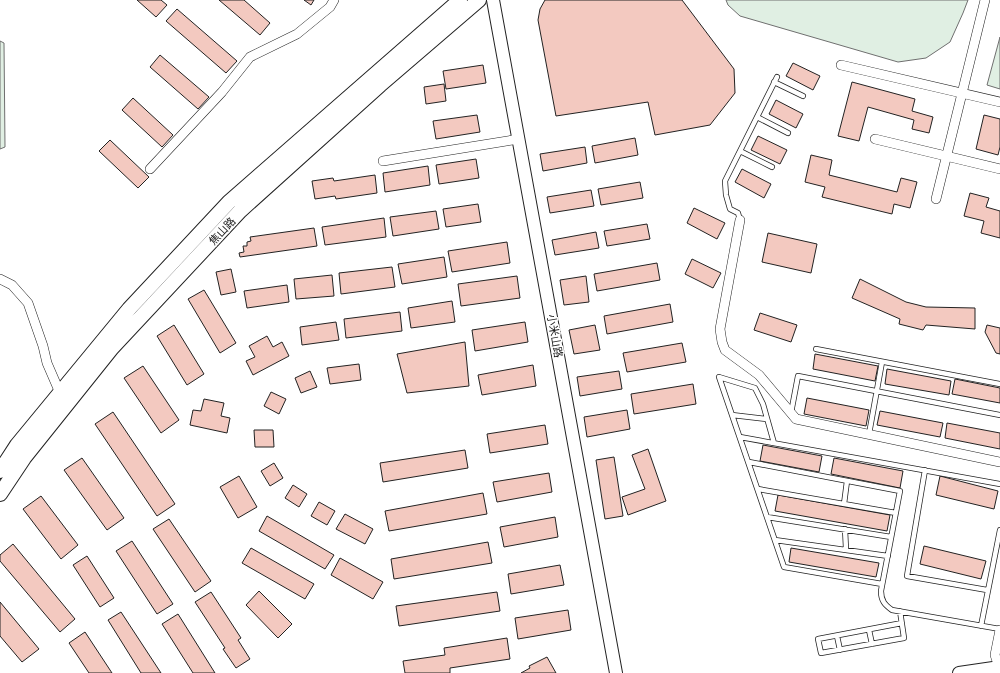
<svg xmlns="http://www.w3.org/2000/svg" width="1000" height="673" font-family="Ubuntu,'Noto Sans SC',sans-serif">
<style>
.green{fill:#e0efe3;stroke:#6f6f6f}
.building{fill:#f3c9c0;stroke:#222}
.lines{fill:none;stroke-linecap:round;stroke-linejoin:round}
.lane-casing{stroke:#222;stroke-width:6}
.street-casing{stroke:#222;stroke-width:10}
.secondary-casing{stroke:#222;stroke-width:14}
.primary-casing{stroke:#222;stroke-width:16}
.lane{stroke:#fff;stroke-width:4.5}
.street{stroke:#fff;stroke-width:9}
.secondary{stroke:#fff;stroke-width:12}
.primary{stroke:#fff;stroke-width:14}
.labels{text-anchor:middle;stroke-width:3;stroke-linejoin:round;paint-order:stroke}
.street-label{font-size:11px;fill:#222;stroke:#fff}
</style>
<rect width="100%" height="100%" fill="#fff"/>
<path class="green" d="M726,0h242l-5,13 -13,29 -24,16 -28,4 -158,-46 -12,-11z
M1000,37v52l-13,-4z
M0,41l4,2 1,104 -5,2z"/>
<path class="building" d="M137,0h24l6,5 -11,12z
M219,0h25l26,23 -10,12z
M304,0h10l-3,5z
M545,0h137l52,69 1,24 -25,32 -55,10 -7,-33 -92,14 -18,-96 2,-11z
M177,9l60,52 -11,12 -60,-52z
M160,55l49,42 -11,12 -48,-42z
M793,63l27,13 -7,14 -27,-14z
M483,65l3,18 -40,6 -3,-18z
M852,82l63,17 -3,12 21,6 -4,16 -17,-4 2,-9 -46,-13 -9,34 -21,-5z
M444,84l2,17 -20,3 -2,-17z
M133,98l40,37 -11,12 -40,-37z
M776,100l27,14 -7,14 -27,-14z
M477,115l3,17 -44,7 -3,-18z
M984,115l16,4v28l-2,8 -22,-6z
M758,136l29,14 -7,14 -29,-14z
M635,138l3,17 -43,8 -3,-17z
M110,140l39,37 -11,11 -39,-37z
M585,147l2,16 -44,8 -3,-17z
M811,155l21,5 -3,15 68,17 4,-14 16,4 -7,26 -16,-4 -2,10 -70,-17 3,-10 -20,-5z
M476,159l3,19 -40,6 -3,-19z
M428,166l2,19 -45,7 -2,-19z
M742,169l29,15 -7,14 -29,-16z
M375,175l2,18 -41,6 -1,-3 -20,3 -3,-18 21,-3 1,3z
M640,182l3,16 -42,7 -3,-16z
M591,190l3,16 -44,7 -3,-16z
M970,193l19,5 -3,9 14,4v27l-19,-5 3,-12 -20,-5z
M478,204l3,18 -35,5 -3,-18z
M694,208l31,15 -8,16 -30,-16z
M436,211l3,18 -46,7 -3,-19z
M384,218l2,19 -61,8 -3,-18z
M647,224l3,15 -43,7 -3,-15z
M314,228l3,18 -77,11 -1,-4 5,-1 -1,-6h4v-4l4,-1 -1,-4z
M596,232l3,16 -44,7 -3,-15z
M768,233l49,11 -6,29 -49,-11z
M507,242l3,21 -58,9 -4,-21z
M444,257l3,20 -45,7 -4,-20z
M692,259l29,14 -8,15 -28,-14z
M657,263l3,17 -63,11 -3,-17z
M392,267l3,20 -54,7 -2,-21z
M231,269l5,23 -15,3 -5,-23z
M332,275l2,21 -38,3 -2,-20z
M517,276l3,22 -59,8 -3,-22z
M586,276l3,26 -25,3 -4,-25z
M860,279l46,23 20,5 49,1v21l-49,-4 -3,5 -24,-6 1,-5 -48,-21z
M287,285l2,17 -42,6 -3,-17z
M204,290l32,53 -16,10 -32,-54z
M452,301l3,21 -44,6 -3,-20z
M670,304l3,18 -66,12 -3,-18z
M400,312l2,19 -56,7 -2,-19z
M760,313l37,12 -6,17 -37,-12z
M336,322l3,18 -37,5 -2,-18z
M525,322l3,20 -53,9 -3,-21z
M174,325l30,49 -17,11 -30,-49z
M595,325l5,25 -26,4 -5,-24z
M987,325l13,3v26l-4,-1 -11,-21z
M267,336l6,11 9,-5 7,14 -36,19 -7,-14 9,-4 -6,-11z
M465,342l4,44 -62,7 -10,-39z
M682,343l4,19 -59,10 -4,-19z
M815,354l63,12 -3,15 -62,-12z
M359,364l2,16 -31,4 -3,-16z
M533,365l3,21 -54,9 -4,-20z
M143,366l36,54 -18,13 -37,-55z
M887,369l64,12 -2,14 -64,-11z
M310,371l7,16 -16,6 -6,-15z
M619,371l3,18 -42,7 -3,-19z
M955,379l45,9v15l-48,-9z
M693,384l3,20 -62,10 -3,-20z
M271,392l15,7 -7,15 -15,-8z
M807,398l62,12 -3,16 -62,-12z
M204,399l20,4 -3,13 9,2 -3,15 -37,-8 3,-15 8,1z
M627,410l3,19 -43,8 -3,-20z
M880,411l63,12 -3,14 -63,-12z
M113,412l62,92 -18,12 -62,-92z
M947,423l53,10v16l-55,-11z
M545,425l3,19 -58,9 -3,-19z
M254,430h19l1,17h-19z
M763,445l59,11 -3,16 -59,-11z
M648,449l18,52 -38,14 -6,-18 23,-8 -13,-34z
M465,450l3,18 -85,14 -3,-19z
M614,457l9,59 -18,3 -9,-59z
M82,458l42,60 -17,12 -43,-60z
M834,458l69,13 -3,17 -69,-14z
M274,463l9,15 -13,8 -9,-15z
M549,473l3,19 -55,10 -4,-20z
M239,476l18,31 -19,11 -18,-31z
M940,476l58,15 -4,18 -58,-14z
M293,485l14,9 -8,13 -14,-9z
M483,493l4,21 -98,17 -4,-20z
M778,495l112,20 -3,16 -112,-20z
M41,496l37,49 -17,14 -38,-50z
M319,502l16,9 -8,14 -16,-9z
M345,514l28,15 -8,15 -29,-15z
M267,516l67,39 -9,14 -66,-38z
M555,517l3,20 -54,10 -4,-20z
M169,519l42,62 -16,11 -42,-63z
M132,541l41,63 -16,10 -41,-63z
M488,542l4,21 -98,16 -3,-20z
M13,544l62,75 -15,13 -60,-71v-6z
M924,546l62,15 -5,18 -61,-15z
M251,548l63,36 -9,15 -63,-36z
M791,548l88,15 -3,14 -87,-15z
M87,556l27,42 -14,9 -27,-42z
M340,558l43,24 -10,17 -42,-24z
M560,565l4,20 -53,9 -3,-20z
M259,591l33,33 -14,14 -32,-33z
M211,592l30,46 -3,2 12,19 -14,9 -13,-19 2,-1 -30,-46z
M497,592l3,19 -101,15 -3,-20z
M0,602l39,47 -17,13 -22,-26z
M568,610l3,20 -53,9 -3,-21z
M121,612l40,61h-20l-33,-53z
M178,614l37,59h-22l-31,-49z
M85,632l27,41h-23l-20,-30z
M507,638l3,21 -60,9v5h-45l-2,-12 42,-6 -1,-7z
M547,657l9,16h-35l9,-5 -1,-2z"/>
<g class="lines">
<g class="lane-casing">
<path id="lane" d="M774,82l29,14
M757,117l31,16
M740,151l32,16
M740,220l-2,-7 -8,-4 -4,-14 -1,-14 52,-104
M816,349l184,35
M719,377l65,190 98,17
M719,377l36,11 8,16 11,39
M791,413l7,-37 202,39
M732,415l35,4
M869,434l13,-72
M740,437l260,47
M749,462l151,29 -19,100c0,10 4,14 11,19l108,19
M925,470l-18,106 80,14
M758,489l138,24
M844,504l3,-23
M767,517l124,20
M845,529l1,20
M775,540l113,16
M900,611l4,27 -83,15 -3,-14 84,-16
M981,626l19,-96
M869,630l3,14
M837,636l3,14"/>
</g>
<g class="street-casing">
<path id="street" d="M841,65l159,37
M875,139l125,30
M383,161l136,-22
M150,169l72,-77 28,-35 47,-23 33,-27 4,-7
M936,199l49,-199
M740,220l-20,109 2,13 3,8 34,25 37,44 204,43
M0,279l12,6 16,18 15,43 4,17 13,30
M999,667l-4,-12 5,-25"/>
</g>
<g class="secondary-casing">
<path id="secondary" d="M493,0l123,673
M959,673l41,-6"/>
</g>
<g class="primary-casing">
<path id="primary" d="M0,471l17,-26 112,-136 100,-107 231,-202
M0,494l24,-36 88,-110 128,-137 140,-126 99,-85"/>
</g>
<use href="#lane" class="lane"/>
<use href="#street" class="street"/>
<use href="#secondary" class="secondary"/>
<use href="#primary" class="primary"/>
</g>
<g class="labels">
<g class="street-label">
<text transform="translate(222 231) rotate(-47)" y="4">焦山路</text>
<text transform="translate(555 336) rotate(80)" y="4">小米山路</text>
</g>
</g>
</svg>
